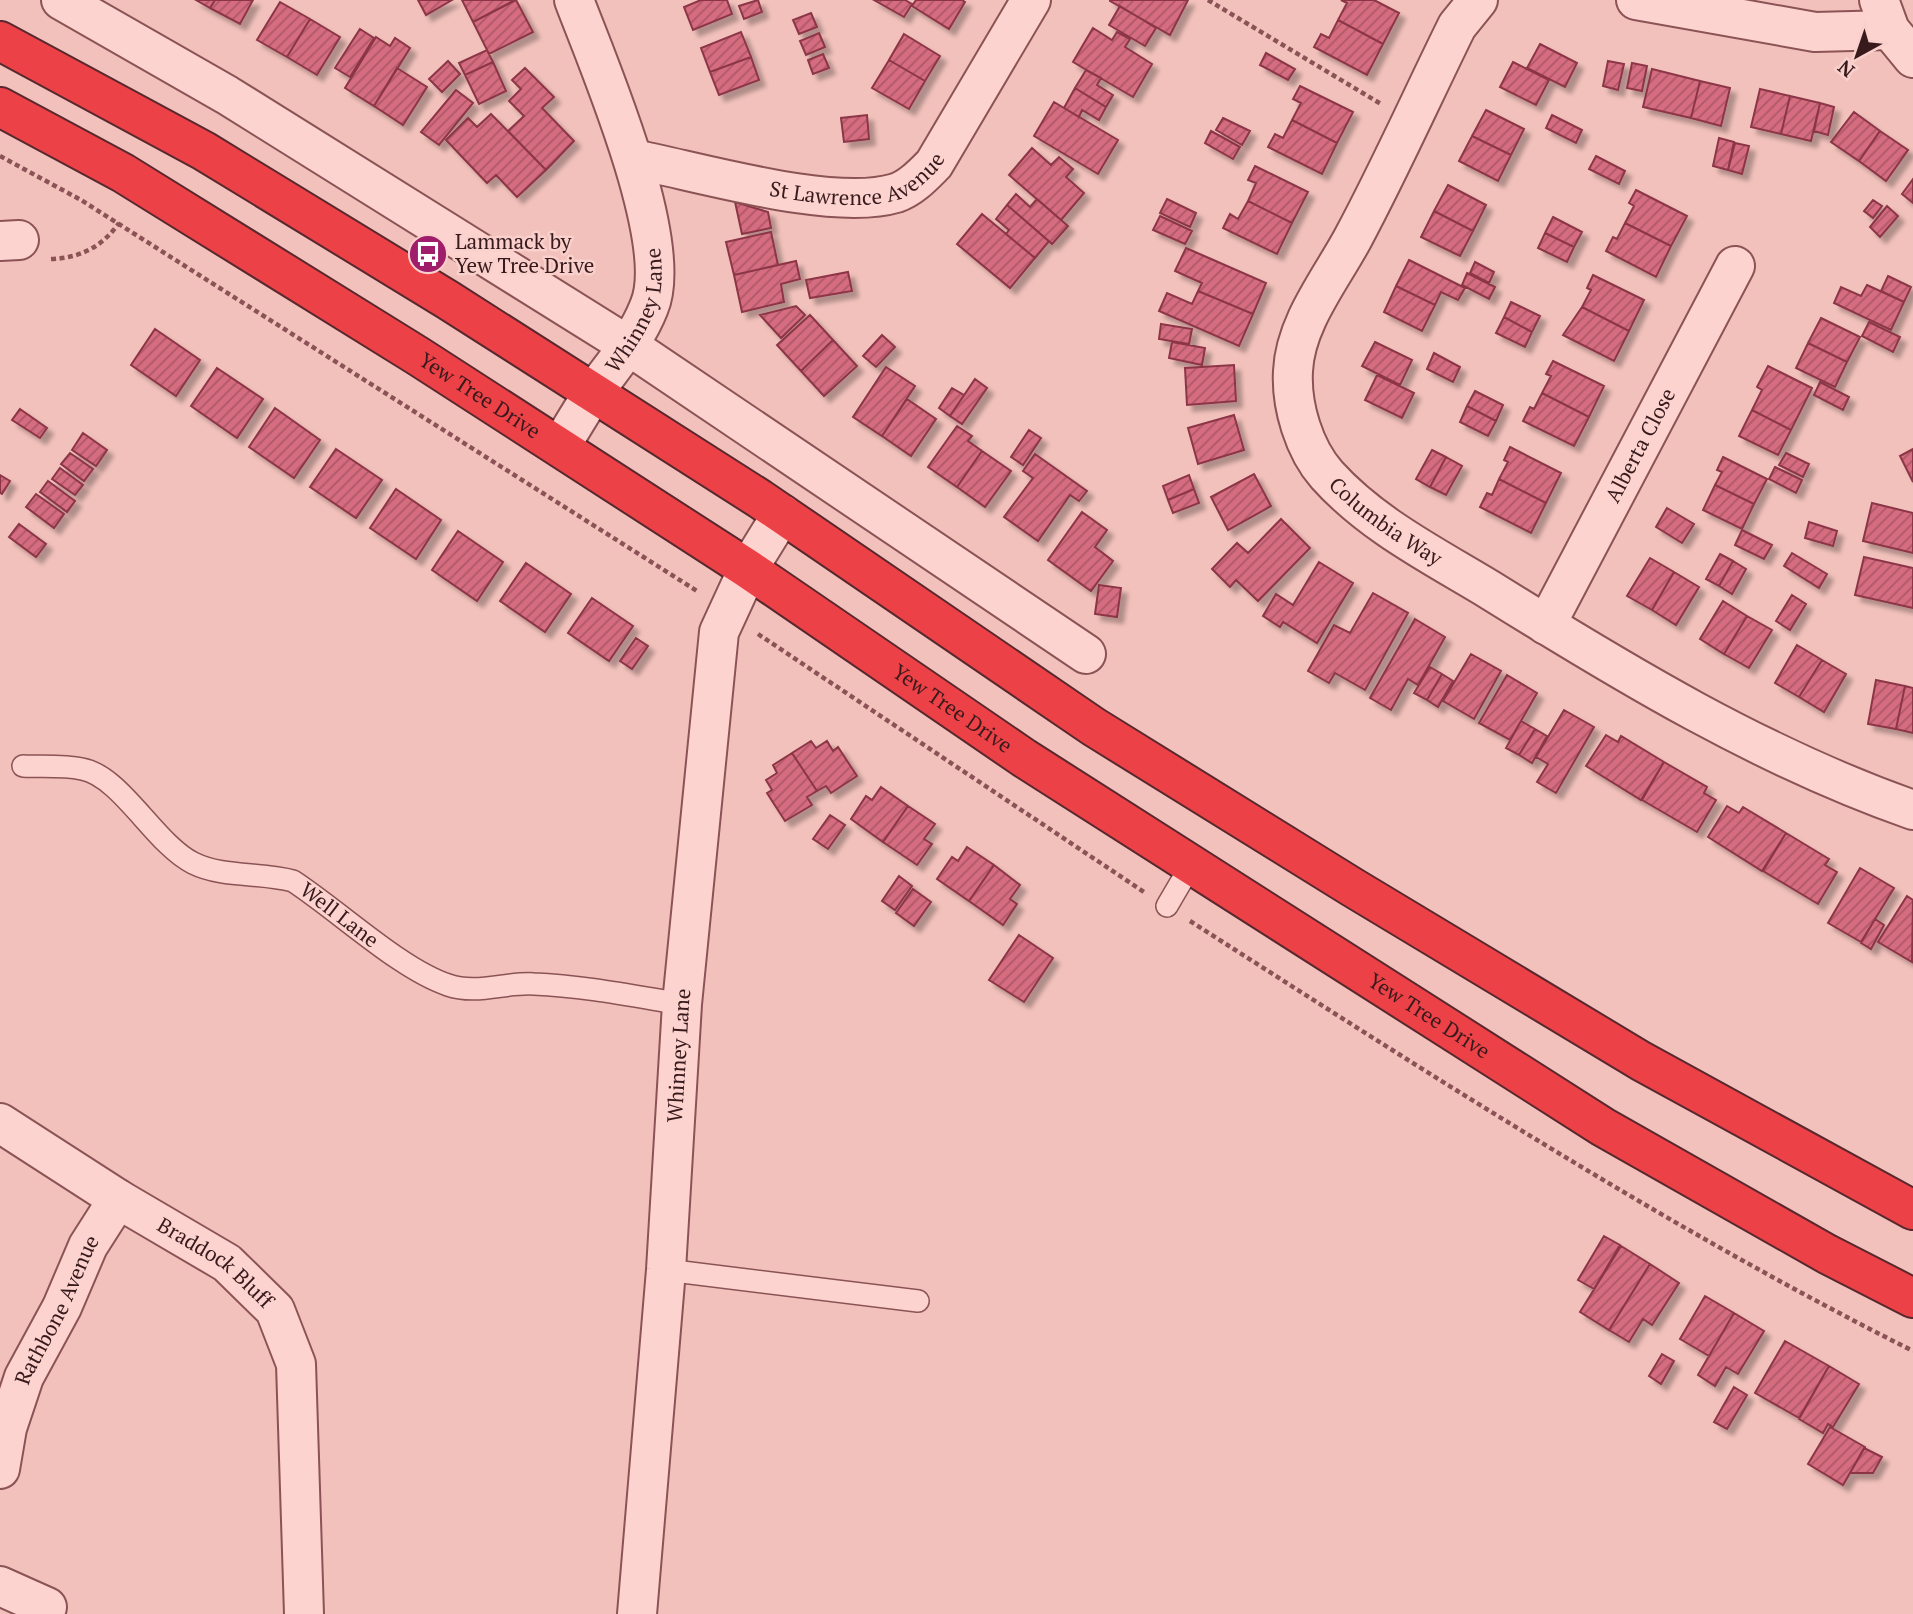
<svg xmlns="http://www.w3.org/2000/svg" width="1913" height="1614" font-family="'PT Serif',serif">
<style>
.building{fill:url(#building-hatch);stroke:#8c3647;stroke-width:2;filter:url(#shadow)}
.lines{fill:none;stroke-linecap:round;stroke-linejoin:round}
.lane-casing{stroke:#8b5356;stroke-width:24}
.street-casing{stroke:#8b5356;stroke-width:42}
.highway-casing{stroke:#58282e;stroke-width:42}
.path{stroke:#8b5356;stroke-width:4.5;stroke-dasharray:5 3.5;stroke-linecap:butt}
.lane{stroke:#fcd3ce;stroke-width:21}
.street{stroke:#fcd3ce;stroke-width:38}
.highway{stroke:#ec4146;stroke-width:38}
.labels{text-anchor:middle;stroke-width:5;stroke-linejoin:round;paint-order:stroke}
.street-label{font-size:21px;fill:#381a1d;stroke:#f9d0cb}
.poi-label{font-size:21px;fill:#381a1d;stroke:#f9d0cb;text-anchor:start}
</style>
<defs>
<pattern id="building-hatch" width="6" height="6" patternUnits="userSpaceOnUse" patternTransform="scale(1.75)"><rect width="6" height="6" fill="#d56c7f"/><path d="M-1 1l2-2M0 6l6-6M5 7l2-2" fill="none" stroke="#ae5867"/></pattern>
<filter id="shadow"><feDropShadow dx="6" dy="6" stdDeviation="2" flood-color="#0004"/></filter>
</defs>
<rect width="100%" height="100%" fill="#f2c1bb"/>
<path class="building" d="M196,0h19l-5,8z
M215,0h38l-13,24 -30,-16z
M418,0h34l-26,15z
M462,0h53l-42,22z
M516,0l17,32 -44,22 -16,-32z
M701,0h26l5,14 -39,16 -9,-23z
M758,0l4,12 -18,7 -5,-13z
M874,0h31l7,4 -8,13z
M916,0h46l3,2 -16,27 -37,-23z
M1188,0l-18,35 -60,-34v-1z
M1341,0h33l25,13 -16,31 -45,-24 9,-17z
M280,2l30,17 -23,38 -30,-17z
M1120,6l36,22 -11,18 -36,-21z
M811,13l6,14 -18,7 -6,-14z
M310,19l30,18 -23,38 -30,-18z
M1338,20l45,24 -16,31 -53,-28 7,-13 8,4z
M1093,28l19,12 5,-8 13,7 -5,8 27,17 -19,33 -60,-35z
M360,29l14,9 -24,39 -15,-9z
M741,32l10,25 -41,15 -9,-24z
M819,33l6,14 -19,8 -6,-14z
M904,34l36,22 -15,25 -36,-21z
M376,37l14,9 5,-8 15,10 -36,58 -29,-18z
M1540,44l37,19 -12,24 -38,-19z
M487,50l6,12 -28,13 -6,-12z
M1266,53l29,16 -7,11 -28,-15z
M823,54l6,14 -16,6 -5,-14z
M751,57l8,23 -40,15 -9,-23z
M889,60l36,21 -16,28 -37,-21z
M448,61l12,13 -18,18 -13,-13z
M1608,61l16,3 -6,26 -15,-4z
M493,62l13,29 -27,13 -14,-29z
M1513,62l36,18 -13,25 -36,-18z
M1632,63l15,3 -5,25 -15,-3z
M397,68l30,19 -24,38 -29,-19z
M525,68l29,29 -12,11 32,33 -28,29 -38,-39 16,-15 -15,-15 12,-12 -9,-9z
M1652,69l48,12 -9,37 -48,-11z
M1086,70l15,8 -4,7 16,10 -7,12 -31,-19z
M1700,81l30,7 -9,38 -30,-8z
M1300,86l53,26 -16,31 -45,-23 9,-17 -8,-4z
M1075,88l31,19 -7,13 -17,-10 -3,7 -15,-9z
M1760,89l30,7 -9,38 -30,-7z
M456,90l17,13 -34,42 -18,-13z
M1790,96l30,7 -9,38 -30,-7z
M1054,102l64,38 -20,34 -64,-38z
M1820,103l14,4 -6,28 -14,-4z
M1486,110l38,19 -13,26 -39,-19z
M1854,112l26,19 -21,30 -28,-19z
M491,114l55,56 -29,27 -21,-22 -9,8 -41,-43 22,-22 9,9z
M867,115l2,24 -25,3 -3,-24z
M1552,115l30,15 -6,13 -30,-15z
M1223,118l27,13 -8,14 -26,-15z
M1292,120l45,23 -15,31 -54,-27 7,-13 8,4z
M1211,131l29,16 -7,12 -28,-16z
M1880,131l28,19 -22,31 -27,-20z
M1472,136l39,19 -13,26 -39,-20z
M1719,138l15,4 -6,28 -15,-4z
M1735,143l14,3 -7,28 -14,-4z
M1032,148l19,17 8,-8 14,12 -7,8 18,16 -23,27 -52,-45z
M1596,156l29,15 -6,13 -30,-15z
M1255,166l53,26 -16,31 -44,-22 8,-18 -8,-3z
M1913,179v24l-11,-9z
M1448,185l38,20 -13,26 -39,-20z
M1636,190l51,26 -16,30 -46,-23 9,-17 -5,-3z
M1016,194l14,13 7,-8 31,27 -16,18 -45,-39z
M1167,199l29,14 -6,14 -30,-14z
M1873,200l9,6 -9,12 -9,-7z
M1248,201l44,22 -15,31 -54,-26 7,-14 8,5z
M735,202l33,10 3,16 -29,6z
M1007,205l42,36 -14,17 -29,-24 3,-4 -13,-11z
M1887,206l11,10 -18,21 -10,-10z
M1434,211l39,20 -13,25 -39,-19z
M982,214l53,44 -25,30 -53,-44z
M1160,216l32,15 -7,13 -32,-14z
M1553,217l29,15 -8,15 -29,-14z
M1625,223l46,23 -15,31 -50,-26 7,-14 4,2z
M771,232l7,33 -44,10 -8,-33z
M1545,233l29,14 -7,15 -29,-14z
M1186,248l80,35 -13,31 -55,-23 4,-8 -27,-12z
M1409,260l56,28 -7,12 -17,-8 -6,13 -39,-19z
M796,261l4,18 -19,5 3,18 -42,10 -8,-37z
M1475,262l19,10 -5,11 -19,-10z
M848,272l4,19 -42,7 -4,-18z
M1467,273l28,14 -6,12 -27,-14z
M1593,275l51,25 -15,31 -47,-24 9,-17 -4,-2z
M1888,276l23,11 -7,15 -23,-11z
M1867,285l37,17 -13,28 -57,-27 7,-16 20,9z
M1396,286l39,19 -13,26 -38,-19z
M1198,291l55,23 -14,32 -80,-35 8,-18 25,11z
M1511,302l29,14 -8,16 -28,-15z
M796,306l9,9 -24,23 -21,-23z
M1582,307l47,24 -15,30 -51,-26z
M810,315l23,25 -32,31 -24,-26z
M1504,317l28,15 -7,15 -29,-14z
M1821,318l39,19 -13,25 -39,-19z
M1869,322l31,15 -7,15 -31,-16z
M1161,324l31,5 -3,15 -30,-5z
M155,329l45,31 -24,36 -45,-31z
M882,335l13,12 -19,20 -13,-11z
M833,340l24,26 -33,30 -23,-25z
M1172,342l33,6 -3,17 -33,-7z
M1375,342l37,18 -12,25 -38,-19z
M1808,343l39,19 -12,25 -39,-19z
M1434,353l26,14 -7,15 -26,-13z
M1553,361l51,25 -15,31 -47,-24 9,-17 -5,-2z
M1234,365l2,36 -49,4 -2,-37z
M1768,366l44,22 -21,42 -39,-20 10,-20 -5,-3z
M886,367l29,19 -33,50 -29,-19z
M217,368l46,31 -26,39 -46,-32z
M1377,375l37,18 -12,25 -37,-18z
M975,379l12,9 -25,36 -12,-8z
M1820,382l29,15 -6,13 -29,-15z
M952,388l12,7 -14,21 -11,-8z
M1475,391l28,14 -7,16 -29,-15z
M1542,393l47,24 -15,29 -51,-25 7,-14 4,2z
M907,399l29,20 -25,37 -29,-20z
M1467,406l29,15 -8,15 -28,-14z
M275,408l45,32 -26,38 -45,-31z
M20,409l27,19 -7,10 -28,-18z
M1752,410l39,20 -13,25 -39,-19z
M1234,415l10,35 -46,14 -10,-36z
M957,426l15,10 -4,5 14,10 -25,36 -29,-20z
M1029,430l12,8 -18,27 -12,-8z
M83,433l24,17 -11,16 -24,-16z
M1510,447l51,26 -15,30 -47,-24 9,-17 -4,-2z
M336,449l46,31 -26,38 -46,-31z
M1913,449v33l-13,-26z
M1432,450l14,7 -16,30 -14,-8z
M982,451l29,20 -26,36 -28,-20z
M70,453l23,16 -9,12 -23,-17z
M1786,453l23,11 -6,13 -24,-12z
M1035,454l52,37 -8,10 -9,-6 -32,46 -34,-24 29,-39 -10,-7z
M1446,457l16,9 -16,29 -16,-8z
M1723,457l44,22 -13,25 -39,-19 7,-13 -5,-2z
M1775,467l27,13 -6,13 -27,-14z
M60,468l23,17 -8,10 -23,-16z
M1254,474l17,32 -43,24 -17,-33z
M0,475l10,6 -8,13 -2,-1z
M1189,475l5,14 -26,11 -5,-14z
M1499,479l47,24 -15,30 -51,-26 7,-14 5,2z
M48,481l27,20 -8,11 -27,-20z
M1715,485l39,19 -12,25 -39,-19z
M396,489l45,31 -25,39 -46,-31z
M1194,489l5,14 -26,10 -5,-13z
M36,494l28,20 -10,14 -28,-21z
M1872,503l41,10v40l-50,-12z
M1667,508l27,16 -12,19 -26,-16z
M1082,512l25,18 -12,17 18,14 -22,30 -43,-31z
M1281,519l29,29 -52,53 -22,-21 -6,7 -18,-18 25,-26 11,10z
M1809,522l28,9 -4,15 -28,-8z
M19,524l27,20 -10,13 -27,-20z
M1742,530l30,15 -8,14 -29,-14z
M458,531l45,31 -26,39 -45,-31z
M1792,553l35,21 -8,14 -35,-22z
M1720,554l13,7 -14,25 -13,-7z
M1864,557l49,11v40l-58,-13z
M1650,558l24,14 -22,38 -25,-14z
M1733,561l13,8 -14,25 -13,-8z
M1319,562l34,21 -36,60 -34,-21 -3,5 -17,-11 13,-22 17,11z
M526,563l45,31 -26,38 -45,-31z
M1674,572l25,15 -23,38 -24,-15z
M1099,585l22,3 -4,29 -22,-3z
M1373,593l35,20 -43,77 -30,-17 -6,10 -21,-12 26,-46 16,8z
M1792,595l14,9 -16,26 -14,-9z
M592,598l41,28 -24,35 -41,-28z
M1723,601l24,15 -23,38 -24,-15z
M1747,616l25,14 -23,38 -25,-14z
M1415,619l30,18 -27,48 -10,-6 -17,31 -21,-12z
M636,638l12,8 -16,23 -12,-8z
M1797,645l25,15 -23,37 -24,-14z
M1471,654l30,17 -27,48 -31,-18z
M1822,660l24,14 -22,38 -25,-15z
M1430,667l12,7 -15,26 -13,-7z
M1442,674l11,7 -15,26 -11,-7z
M1507,675l30,18 -27,47 -31,-17z
M1876,680l29,6 -9,43 -28,-5z
M1905,686l8,2v45l-17,-4z
M1564,710l30,17 -38,66 -19,-11 11,-18 -12,-7z
M1521,721l14,8 -16,26 -13,-7z
M1535,729l12,7 -15,27 -13,-8z
M1606,735l12,7 3,-6 43,26 -23,38 -55,-34z
M811,741l5,7 11,-7 6,10 5,-4 19,29 -26,17 -5,-7 -9,5 -25,-38z
M792,753l25,38 -10,6 5,8 -27,16 -18,-28 5,-3 -6,-10 11,-7 -4,-8z
M1664,762l43,25 -3,6 12,7 -19,32 -55,-32z
M881,787l27,19 -25,36 -32,-23 15,-23 6,4z
M908,806l27,18 -11,15 8,5 -15,21 -34,-23z
M1727,806l12,7 4,-6 43,26 -24,38 -54,-34z
M830,815l15,10 -17,24 -15,-10z
M1786,833l43,26 -4,6 12,7 -19,32 -55,-33z
M967,847l27,18 -25,36 -32,-22 15,-22 6,4z
M994,865l26,20 -10,14 7,5 -14,21 -34,-24z
M1860,868l34,20 -33,54 -33,-19z
M899,876l13,10 -17,24 -13,-9z
M913,889l18,13 -17,24 -18,-13z
M1907,896l6,4 -1,62 -34,-20z
M1875,919l9,6 -13,24 -10,-6z
M1019,935l34,23 -29,44 -35,-22z
M1604,1236l16,9 -26,44 -16,-9z
M1621,1246l29,18 -41,66 -29,-18z
M1650,1264l29,19 -27,42 -9,-6 -14,23 -20,-12z
M1705,1296l29,17 -25,43 -29,-17z
M1734,1313l30,18 -26,43 -12,-7 -11,19 -17,-11z
M1785,1341l44,25 -30,52 -44,-25z
M1662,1354l12,7 -13,23 -12,-8z
M1829,1366l30,18 -26,43 -5,-3 -5,9 -24,-14z
M1734,1387l13,8 -20,34 -13,-7z
M1830,1427l35,20 -22,38 -35,-21z
M1864,1448l18,9 -9,16h-23z"/>
<g class="lines">
<g class="lane-casing">
<g id="lane">
<path id="s1" d="M23,766c19,1 40,-1 59,3 39,7 73,75 111,94 30,15 68,9 100,18 46,30 107,88 155,104 29,10 57,-3 86,-1 50,2 99,12 148,20"/>
<path d="M1167,906l24,-41"/>
<path d="M666,1270l252,31"/>
</g>
</g>
<g class="street-casing">
<g id="street">
<path d="M61,0l166,95 402,251 457,308"/>
<path id="s2" d="M1478,0l-21,26c-35,71 -67,143 -104,212 -22,41 -58,85 -60,133 -2,35 11,78 34,104 45,50 107,81 163,115 135,84 272,167 423,220"/>
<path d="M1636,0l179,32 75,-2"/>
<path d="M1879,0l11,30 23,28"/>
<path id="s3" d="M633,159c67,13 200,53 263,34 15,-5 27,-18 38,-29l97,-164"/>
<path d="M0,241l19,-1"/>
<path id="s4" d="M560,447c11,-18 22,-37 34,-55 20,-28 42,-52 55,-85 27,-63 -50,-241 -75,-307"/>
<path id="s5" d="M1546,625l189,-359"/>
<path id="s6" d="M0,1123l118,76 109,64 48,47 21,54 8,250"/>
<path id="s7" d="M0,1469l7,-41 17,-51 38,-70 26,-61 30,-47"/>
<path d="M0,1586l47,21"/>
<path id="s8" d="M637,1614l29,-344 16,-266 37,-372 29,-63 34,-55"/>
</g>
</g>
<g class="highway-casing">
<g id="highway">
<path d="M0,41l204,110 244,149 312,199 334,228 258,160 289,174 272,149"/>
<path id="s9" d="M0,107l123,66 295,183 330,213 276,189 579,369 224,127 86,44"/>
</g>
</g>
<path class="path" d="M1208,0l173,104
M0,156l81,44 616,391
M51,259c29,-1 51,-12 68,-36
M758,634l386,258
M1190,921c236,151 472,304 723,430"/>
<use href="#lane" class="lane"/>
<use href="#street" class="street"/>
<use href="#highway" class="highway"/>
</g>
<defs>
<g id="bus-disc" transform="scale(2.0125)"><circle r="9.5" fill="#a01d6c" stroke="#f9d0cb"/><path d="M-5-6H5V4H4V6H2V4H-2V6H-4V4H-5ZM-3.5-4V0h7V-4ZM-3.5 1.2v1.5H-2V1.2ZM2 1.2v1.5H3.5V1.2Z" fill="#fff"/></g>
</defs>
<g fill-rule="evenodd">
<use href="#bus-disc" x="428" y="254"/>
</g>
<g class="labels">
<g class="street-label">
<text dy="7" stroke="none"><textPath href="#s3" startOffset="233">St Lawrence Avenue</textPath></text>
<text dy="7" stroke="none"><textPath href="#s4" startOffset="159">Whinney Lane</textPath></text>
<text dy="7" stroke="none"><textPath href="#s9" startOffset="560">Yew Tree Drive</textPath></text>
<text dy="7" stroke="none"><textPath href="#s5" startOffset="203">Alberta Close</textPath></text>
<text dy="7" stroke="none"><textPath href="#s2" startOffset="604">Columbia Way</textPath></text>
<text dy="7" stroke="none"><textPath href="#s9" startOffset="1127">Yew Tree Drive</textPath></text>
<text dy="7" stroke="none"><textPath href="#s1" startOffset="366">Well Lane</textPath></text>
<text dy="7" stroke="none"><textPath href="#s9" startOffset="1694">Yew Tree Drive</textPath></text>
<text dy="7" stroke="none"><textPath href="#s8" startOffset="560">Whinney Lane</textPath></text>
<text dy="7" stroke="none"><textPath href="#s6" startOffset="257">Braddock Bluff</textPath></text>
<text dy="7" stroke="none"><textPath href="#s7" startOffset="170">Rathbone Avenue</textPath></text>
</g>
<g class="poi-label">
<text x="455" y="249">Lammack by<tspan x="455" dy="24">Yew Tree Drive</tspan></text>
</g>
</g>
<g transform="translate(1857 56) rotate(220)" stroke="#f9d0cb" stroke-width="5" paint-order="stroke">
<path d="M0-5L12 26L0 18L-12 26Z" fill="#381a1d"/>
<text y="-10" font-size="19" font-weight="bold" text-anchor="middle" fill="#381a1d">N</text>
</g>
</svg>
